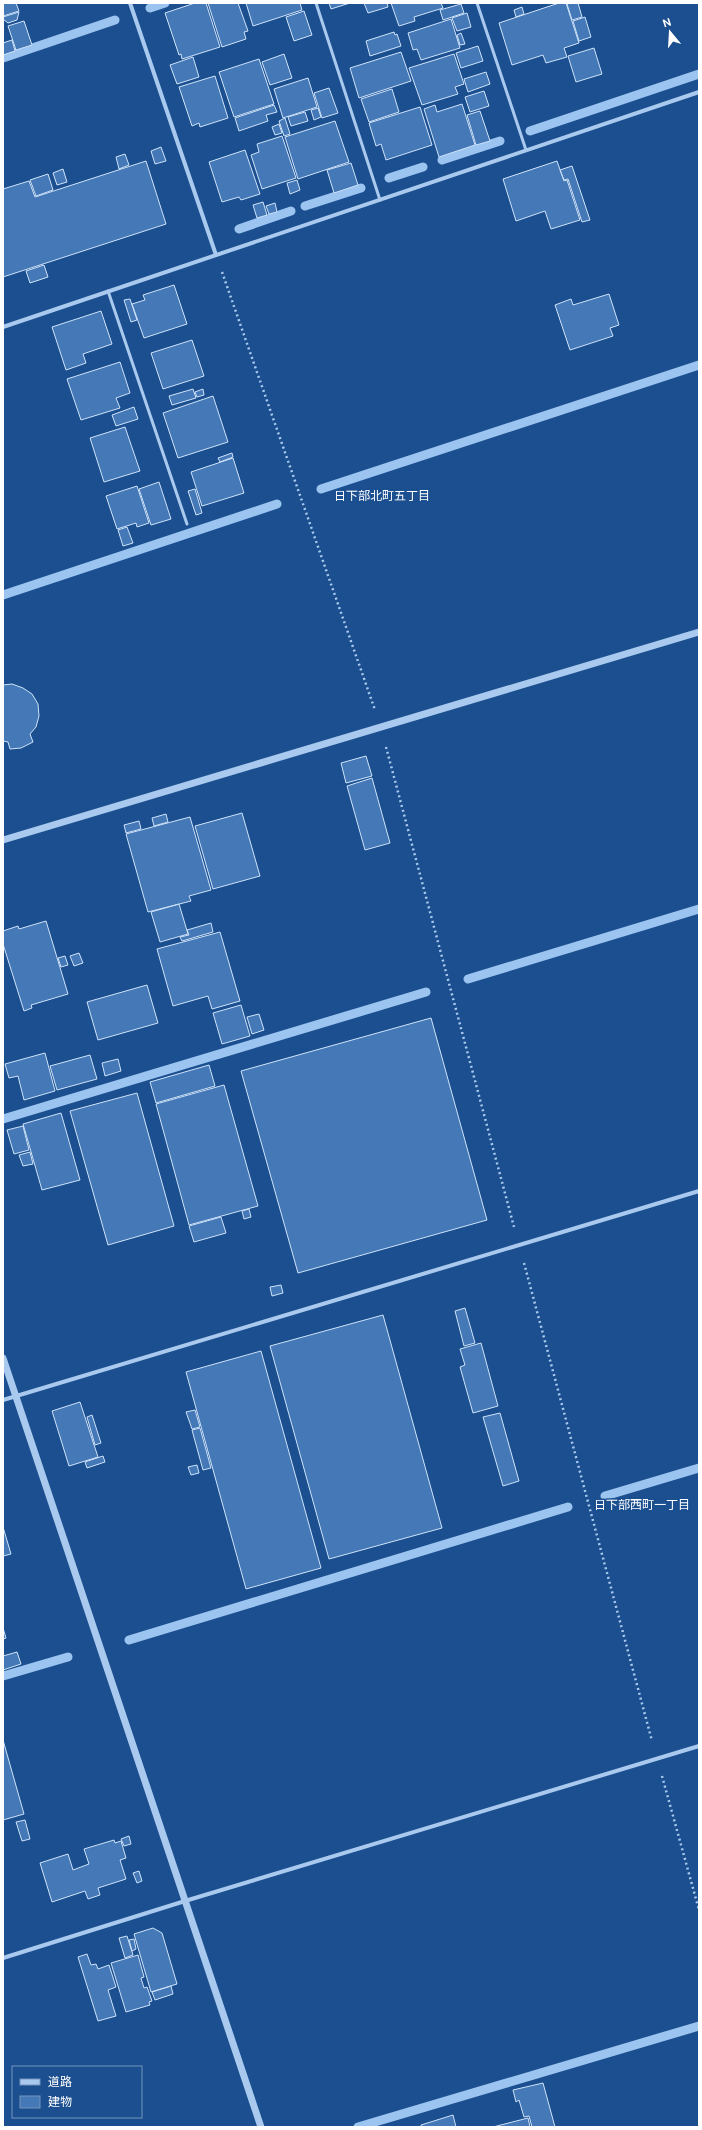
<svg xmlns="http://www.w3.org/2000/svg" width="702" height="2130" font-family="'DM Sans','Noto Sans JP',sans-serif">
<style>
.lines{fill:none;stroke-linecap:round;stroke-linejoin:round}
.stream{stroke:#9cc4f0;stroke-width:9}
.building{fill:#4478b7;stroke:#cfe3fa}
.path{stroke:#a9c9ee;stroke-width:2.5;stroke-dasharray:2 3;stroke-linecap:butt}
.service{stroke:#a9c9ee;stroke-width:3}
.minor{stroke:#a9c9ee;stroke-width:4}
.tertiary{stroke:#a9c9ee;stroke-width:7}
.labels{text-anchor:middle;stroke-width:3;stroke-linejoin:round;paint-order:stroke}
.neighbourhood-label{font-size:12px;fill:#fff;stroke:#1b4f8f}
</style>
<rect width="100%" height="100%" fill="#1b4f8f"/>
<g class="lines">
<path class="stream" d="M150,8l15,-5
M3,58l112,-38
M530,131l169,-57
M442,160l58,-19
M389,178l34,-11
M305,206l56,-18
M239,229l52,-18
M321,489l378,-124
M3,595l274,-91
M468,979l231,-70
M3,1119l423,-127
M605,1496l94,-28
M129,1640l439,-133
M3,1676l65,-19
M358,2127l341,-101"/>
</g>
<path class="building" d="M3,3h13l3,8 -16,5z
M195,3h11l14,44 -38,12 -1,-5 -2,1 -14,-42z
M208,3h30l10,28 -4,1 2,7 -24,8z
M246,3h54l2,7 -49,16z
M329,3h21l-19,6z
M364,3h23l1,4 -20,6z
M391,3h50l2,5 -29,9 1,4 -16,5z
M559,3h7l13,40 -15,5 3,9 -21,6 -3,-8 -31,10 -13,-42z
M571,3h7l4,14 -10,3 -5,-16z
M461,4l3,9 -21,7 -3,-10z
M522,7l2,7 -8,3 -2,-7z
M304,11l8,24 -18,6 -8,-24z
M19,12l-2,8 -9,3 -5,-4v-2z
M467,13l4,14 -14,4 -5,-13z
M585,17l6,20 -12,4 -6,-20z
M451,19l9,29 -39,12 -4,-11 -4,1 -5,-17z
M24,21l8,24 -16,5 -8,-24z
M394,32l1,3 2,-1 4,12 -31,10 -4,-15z
M461,33l4,11 -5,1 -3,-10z
M12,40l3,11 -12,4v-12z
M478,46l5,15 -22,7 -5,-15z
M594,48l8,26 -26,8 -8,-26z
M401,52l10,29 -52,17 -9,-30z
M284,54l8,24 -22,7 -8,-23z
M454,54l10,30 -9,3 3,7 -36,11 -13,-37z
M193,57l6,20 -22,7 -7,-19z
M259,59l15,45 -40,13 -15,-45z
M486,72l4,12 -22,8 -4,-13z
M215,76l13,42 -28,9 -1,-4 -7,3 -13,-39z
M308,78l9,29 -34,11 -9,-29z
M329,88l9,25 -16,5 -8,-25z
M392,89l7,23 -30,10 -8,-23z
M484,91l5,15 -19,6 -5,-15z
M462,104l13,41 -36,12 -15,-48 11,-4 2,7z
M274,105l3,7 -11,3 2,6 -29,10 -4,-13z
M420,107l12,38 -46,15 -5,-16 -5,2 -7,-23z
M318,108l3,9 -7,3 -3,-10z
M480,111l10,30 -14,4 -9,-30z
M305,112l3,9 -17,5 -3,-9z
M285,118l5,16 -6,2 -5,-15z
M335,121l14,41 -51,17 -13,-42z
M279,124l3,9 -7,2 -3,-8z
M282,136l14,42 -34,11 -11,-34 8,-3 -2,-8z
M161,147l5,14 -11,3 -4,-13z
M245,150l15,44 -19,6 -2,-3 -17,5 -13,-40z
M125,154l4,11 -10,4 -3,-12z
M146,161l20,63 -163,53v-88l26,-8 6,16z
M557,161l7,20 3,-1 13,40 -29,9 -6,-18 -29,10 -13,-42z
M351,163l7,22 -24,8 -7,-23z
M572,166l18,54 -8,2 -14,-43 -4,1 -4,-10z
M63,169l4,13 -10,3 -4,-12z
M48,174l5,16 -17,6 -6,-16z
M297,180l3,10 -10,4 -3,-11z
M263,202l4,13 -10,3 -4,-13z
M275,203l2,9 -8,2 -3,-8z
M44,265l4,12 -18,6 -4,-12z
M174,285l13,39 -43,14 -12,-34 13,-4 -2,-5z
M609,294l10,31 -9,3 3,8 -43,14 -15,-45 16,-6 2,6z
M130,299l7,21 -6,2 -7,-22z
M101,311l11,33 -29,10 3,9 -20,7 -14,-43z
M192,340l12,36 -41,13 -12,-36z
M120,362l10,31 -14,5 4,10 -39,12 -14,-41z
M193,389l3,9 -24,7 -3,-9z
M203,389l1,6 -7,2 -2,-5z
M213,396l15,46 -50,16 -15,-45z
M134,407l4,12 -22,7 -4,-11z
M125,427l15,44 -36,11 -14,-44z
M232,453l1,4 -13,5 -2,-4z
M233,458l11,35 -42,13 -11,-34z
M159,482l12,37 -20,6 -12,-36z
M137,486l12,37 -12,4 -1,-4 -19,6 -11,-33z
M195,489l7,24 -6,2 -8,-24z
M127,527l6,16 -10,3 -5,-16z
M12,684l11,4 9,6 6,10 1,12 -3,11 -6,7 3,8 -12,6 -11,1 -2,-7 -5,-1v-56z
M366,756l6,20 -26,7 -5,-20z
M372,778l18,65 -25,7 -18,-64z
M242,813l18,63 -47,13 -18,-63z
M166,814l2,8 -14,4 -2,-8z
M190,817l21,73 -22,6 2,5 -43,11 -22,-78z
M139,821l2,8 -15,4 -2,-8z
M179,904l9,30 -28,8 -9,-30z
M46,921l22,73 -37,11 1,3 -8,3 -21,-67v-13l15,-5 1,3z
M211,923l2,9 -31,9 -2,-4 9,-2 -2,-5z
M220,932l20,69 -28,8 -4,-13 -35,10 -16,-57z
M79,953l4,10 -9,3 -4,-10z
M65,956l3,9 -7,2 -3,-9z
M147,985l11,38 -60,17 -11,-38z
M241,1005l9,31 -28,8 -9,-31z
M259,1014l5,16 -12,4 -5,-17z
M431,1018l56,202 -189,53 -57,-202z
M45,1053l10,38 -31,9 -6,-24 -9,2 -4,-14z
M90,1055l7,24 -40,11 -7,-24z
M118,1059l3,12 -16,5 -3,-13z
M209,1065l6,21 -59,17 -6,-21z
M224,1085l34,121 -69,19 -33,-121z
M137,1093l37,133 -66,19 -38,-134z
M61,1113l19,67 -38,10 -19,-66z
M23,1126l6,24 -15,4 -7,-24z
M30,1152l3,12 -10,2 -4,-11z
M249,1209l2,8 -7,2 -2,-8z
M221,1217l5,16 -32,9 -5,-16z
M281,1285l2,8 -11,3 -2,-9z
M465,1308l10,35 -11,3 -9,-35z
M383,1315l59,213 -113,31 -59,-213z
M481,1343l17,63 -25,7 -13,-46 5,-2 -5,-16z
M261,1351l60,217 -75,21 -60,-217z
M80,1402l18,55 -29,9 -17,-55z
M195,1410l5,17 -8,2 -6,-17z
M500,1413l19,68 -16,5 -20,-69z
M92,1415l9,28 -6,2 -8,-28z
M200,1428l11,40 -8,2 -11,-40z
M103,1456l2,6 -18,6 -2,-6z
M197,1465l2,8 -8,2 -3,-8z
M3,1527l8,27 -8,2z
M3,1628l3,10 -3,1z
M17,1652l4,12 -18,6v-14z
M3,1740l21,74 -21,6z
M25,1820l5,19 -8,2 -6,-19z
M129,1836l2,8 -7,2 -3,-7z
M114,1840l1,3 6,-2 5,17 -6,2 6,19 -28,9 2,7 -12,4 -3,-8 -33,11 -12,-39 28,-9 5,16 16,-6 -5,-15z
M139,1871l3,10 -5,2 -4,-10z
M153,1928l9,5 15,51 -26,8 -17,-58z
M127,1936l6,19 -8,3 -6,-20z
M134,1939l2,10 -4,2 -3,-11z
M87,1954l4,11 5,-1 2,5 11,-4 7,22 -8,3 8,26 -18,5 -20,-64z
M138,1955l6,22 -3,1 3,10 3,-1 5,14 -3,1 1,3 -24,7 -15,-49z
M171,1986l2,8 -18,6 -3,-8z
M543,2083l12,44h-23l-3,-11 -5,1 -5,-17 -3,2 -3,-12z
M453,2115l3,12h-35v-2z
M528,2118l2,9h-37z"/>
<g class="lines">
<path class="path" d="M222,272l153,438
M386,747l128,480
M524,1263l128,478
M662,1776l37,134"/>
<path class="service" d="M316,3l64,197
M477,3l49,147
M108,291l79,233"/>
<path class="minor" d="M130,3l86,252
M3,327l696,-235
M3,1400l696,-209
M3,1958l182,-57 514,-155"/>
<path class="tertiary" d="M3,840l696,-208
M3,1358l258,769"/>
</g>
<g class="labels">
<g class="neighbourhood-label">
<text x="382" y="500">日下部北町五丁目</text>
<text x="642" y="1509">日下部西町一丁目</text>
</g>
</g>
<rect width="702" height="2130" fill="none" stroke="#ffffff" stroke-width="8"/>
<rect x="12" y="2066" width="130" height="52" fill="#1b4f8f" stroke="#7695bc"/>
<rect x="20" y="2079" width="20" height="6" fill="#a9c9ee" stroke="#7695bc"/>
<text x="48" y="2086" font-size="12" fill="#ffffff">道路</text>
<rect x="20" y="2096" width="20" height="12" fill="#4478b7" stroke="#7695bc"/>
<text x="48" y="2106" font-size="12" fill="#ffffff">建物</text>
<g transform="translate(670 32) rotate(342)" stroke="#1b4f8f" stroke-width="3" paint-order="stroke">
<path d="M0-3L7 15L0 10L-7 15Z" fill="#ffffff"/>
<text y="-6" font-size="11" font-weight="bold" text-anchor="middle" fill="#ffffff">N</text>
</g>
</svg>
